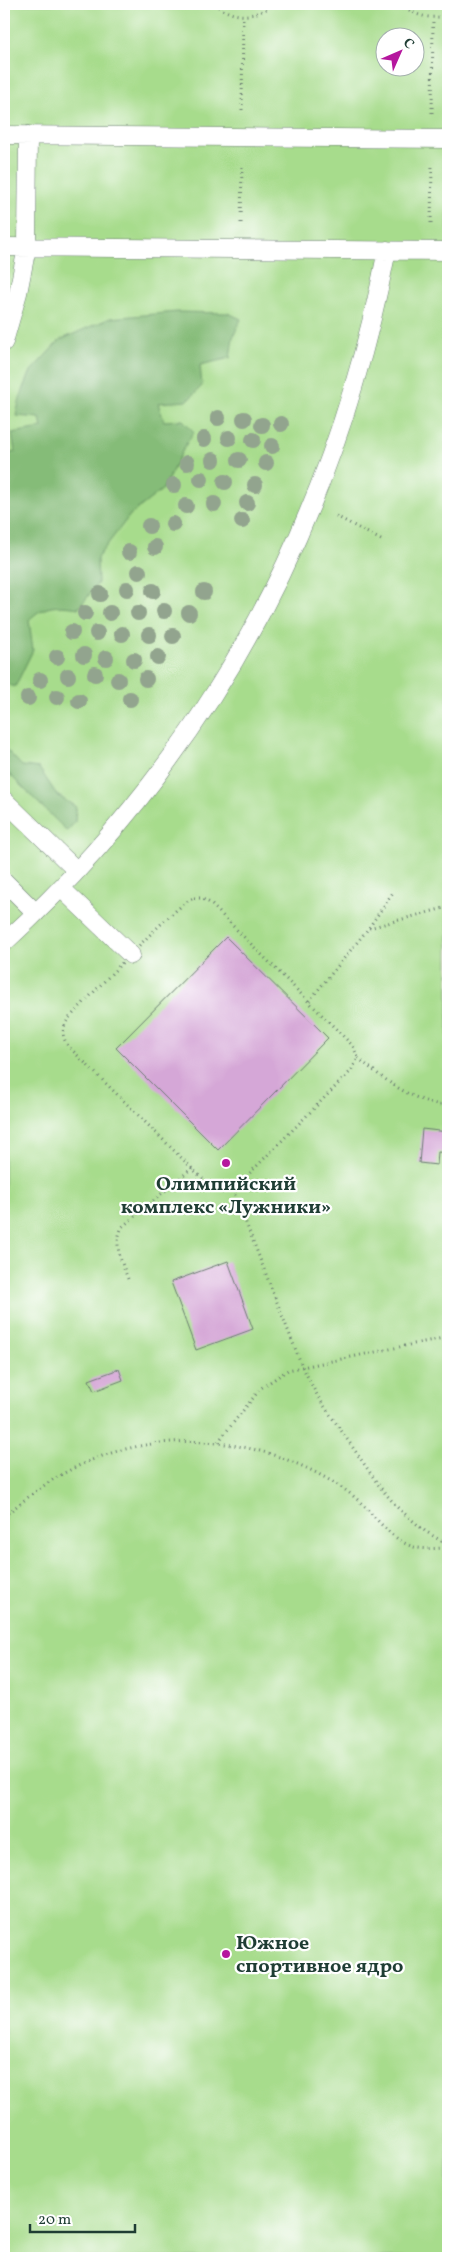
<svg xmlns="http://www.w3.org/2000/svg" width="452" height="2262" font-family="Vollkorn,serif">
<style>
.green{fill:#a7dc8c;stroke:#638c60;fill-rule:evenodd}
.forest{fill:#85bc78;stroke:#527c56}
.building{fill:#d5a7d7}
.lines{fill:none;stroke-linecap:round;stroke-linejoin:round}
.lane-casing{stroke:#6a7c71;stroke-width:19}
.path{stroke:#6a7c71;stroke-width:3;stroke-dasharray:1 4;stroke-linecap:butt}
.lane{stroke:#fff;stroke-width:18}
.tree{fill:#92a48e}
.poi-dot{fill:#b5179e;stroke:#fff;stroke-width:2}
.labels{text-anchor:middle;stroke-width:4.5;stroke-linejoin:round;paint-order:stroke}
.poi-label{font-size:20px;font-weight:bold;fill:#1f3d34;stroke:#fff}
</style>
<rect width="100%" height="100%" fill="#fff"/>
<filter id="ink" filterUnits="userSpaceOnUse"><feTurbulence type="fractalNoise" baseFrequency=".02" numOctaves="2"/><feDisplacementMap in="SourceGraphic" scale="10" xChannelSelector="R" yChannelSelector="G"/><feConvolveMatrix kernelMatrix="1 2 1 2 8 2 1 2 1" color-interpolation-filters="sRGB"/></filter>
<filter id="wash" filterUnits="userSpaceOnUse"><feTurbulence type="fractalNoise" baseFrequency=".0096" numOctaves="4" result="noise"/><feDisplacementMap in="SourceGraphic" scale="20" xChannelSelector="R" yChannelSelector="G"/><feGaussianBlur stdDeviation="1.12" result="paint"/><feColorMatrix in="noise" values="0 0 0 0 0 0 0 0 0 0 0 0 0 0 0 0 0 1.4 0 .05"/><feComposite in="paint" operator="in"/></filter>
<g filter="url(#wash)">
<rect width="100%" height="100%" fill="#f5f2e2"/>
<path class="green" d="M4,4h444v2254h-444zM384,38h30v30h-30z"/>
<path class="forest" d="M177,312l51,1 13,6 -8,18 -3,21 -30,7 2,21 -15,15 -29,2 6,18 19,-1 11,12 -9,14 -22,43 -33,26 -33,43 1,25 -19,25c-20,-3 -35,-4 -50,12l4,30 -18,37 -11,-4v-228l11,-3 -3,-19 30,-5 -2,-10 -24,-2 4,-18 11,-27 29,-31 50,-22z
M4,747l18,19 17,2 18,27 19,12 -1,15 -8,9 -63,-62z"/>
<g id="blocks">
<path class="building" d="M226,937l102,101 -110,112 -102,-102z
M422,1129l26,3 -1,21 -9,-1 -1,13 -18,-2z
M228,1261l25,68 -57,21 -25,-68z
M119,1369l4,11 -29,11 -5,-11z"/>
</g>
</g>
<g filter="url(#ink)">
<use href="#blocks" fill-opacity="0" stroke="#6a7c71" stroke-width="1"/>
<g class="lines">
<g class="lane-casing">
<path id="lane" d="M4,135l444,4
M4,247l444,4
M4,342l14,-49 9,-46 1,-112
M4,800l73,71
M4,881l32,32
M61,888l70,67
M4,943c206,-188 330,-420 383,-693"/>
</g>
<path class="path" d="M214,4c23,16 38,14 61,0
M401,4c15,13 28,15 47,12
M242,110l1,-94
M432,113l1,-94
M241,223l1,-59
M431,223l1,-59
M336,516l47,25
M194,898h7l9,5 143,143 5,12 -7,13 -113,114c-8,8 -16,10 -26,3l-144,-142c-7,-11 -6,-18 1,-28 19,-19 108,-116 125,-120z
M369,928l79,-21
M309,1001l59,-72 26,-38
M358,1058c27,22 54,44 90,48
M233,1190l69,176 16,31 62,90 18,21 27,23 23,14
M128,1279c-7,-19 -15,-33 -6,-52l70,-59
M218,1442l43,-54 27,-18 160,-33
M4,1516c22,-17 43,-35 68,-47 88,-45 196,-33 276,23 23,16 39,47 66,55 10,3 24,1 34,1"/>
<use href="#lane" class="lane"/>
</g>
<g class="tree">
<circle cx="218" cy="418" r="8"/>
<circle cx="244" cy="419" r="8"/>
<circle cx="281" cy="424" r="8"/>
<circle cx="262" cy="425" r="8"/>
<circle cx="229" cy="438" r="8"/>
<circle cx="204" cy="439" r="8"/>
<circle cx="253" cy="440" r="8"/>
<circle cx="272" cy="446" r="8"/>
<circle cx="213" cy="460" r="8"/>
<circle cx="239" cy="460" r="8"/>
<circle cx="187" cy="463" r="8"/>
<circle cx="266" cy="463" r="8"/>
<circle cx="201" cy="479" r="8"/>
<circle cx="225" cy="482" r="8"/>
<circle cx="174" cy="485" r="8"/>
<circle cx="255" cy="485" r="8"/>
<circle cx="247" cy="503" r="8"/>
<circle cx="214" cy="504" r="8"/>
<circle cx="186" cy="506" r="8"/>
<circle cx="242" cy="521" r="8"/>
<circle cx="173" cy="524" r="8"/>
<circle cx="149" cy="526" r="8"/>
<circle cx="155" cy="547" r="8"/>
<circle cx="129" cy="552" r="8"/>
<circle cx="139" cy="572" r="8"/>
<circle cx="127" cy="589" r="8"/>
<circle cx="153" cy="591" r="8"/>
<circle cx="204" cy="592" r="8"/>
<circle cx="100" cy="594" r="8"/>
<circle cx="164" cy="611" r="8"/>
<circle cx="85" cy="613" r="8"/>
<circle cx="110" cy="613" r="8"/>
<circle cx="138" cy="613" r="8"/>
<circle cx="189" cy="613" r="8"/>
<circle cx="72" cy="632" r="8"/>
<circle cx="97" cy="633" r="8"/>
<circle cx="122" cy="634" r="8"/>
<circle cx="149" cy="635" r="8"/>
<circle cx="173" cy="636" r="8"/>
<circle cx="84" cy="655" r="8"/>
<circle cx="57" cy="657" r="8"/>
<circle cx="158" cy="657" r="8"/>
<circle cx="106" cy="658" r="8"/>
<circle cx="134" cy="660" r="8"/>
<circle cx="95" cy="674" r="8"/>
<circle cx="68" cy="676" r="8"/>
<circle cx="146" cy="679" r="8"/>
<circle cx="40" cy="680" r="8"/>
<circle cx="118" cy="680" r="8"/>
<circle cx="57" cy="697" r="8"/>
<circle cx="28" cy="698" r="8"/>
<circle cx="130" cy="699" r="8"/>
<circle cx="79" cy="701" r="8"/>
</g>
</g>
<g class="poi-dot">
<circle cx="226" cy="1163" r="5"/>
<circle cx="226" cy="1954" r="5"/>
</g>
<g class="labels">
<g class="poi-label">
<text x="226" y="1190">Олимпийский<tspan x="226" dy="23">комплекс «Лужники»</tspan></text>
<text x="236" y="1949" text-anchor="start">Южное<tspan x="236" dy="23">спортивное ядро</tspan></text>
</g>
</g>
<rect width="452" height="2262" fill="none" stroke="#fff" stroke-width="20"/>
<g transform="translate(400 52) rotate(45)"><circle r="24" fill="#ffffff" stroke="#a5b1ae"/>
<path d="M0-4L9 19L0 12L-9 19Z" fill="#b5179e"/>
<text y="-8" font-size="14" font-weight="bold" text-anchor="middle" fill="#1f3d34">С</text>
</g>
<path d="M30 2224v8h105v-8" fill="none" stroke="#1f3d34" stroke-width="2.5"/>
<text x="38" y="2224" font-size="15" fill="#1f3d34" stroke="#ffffff" stroke-width="4" paint-order="stroke">20 m</text>
</svg>
